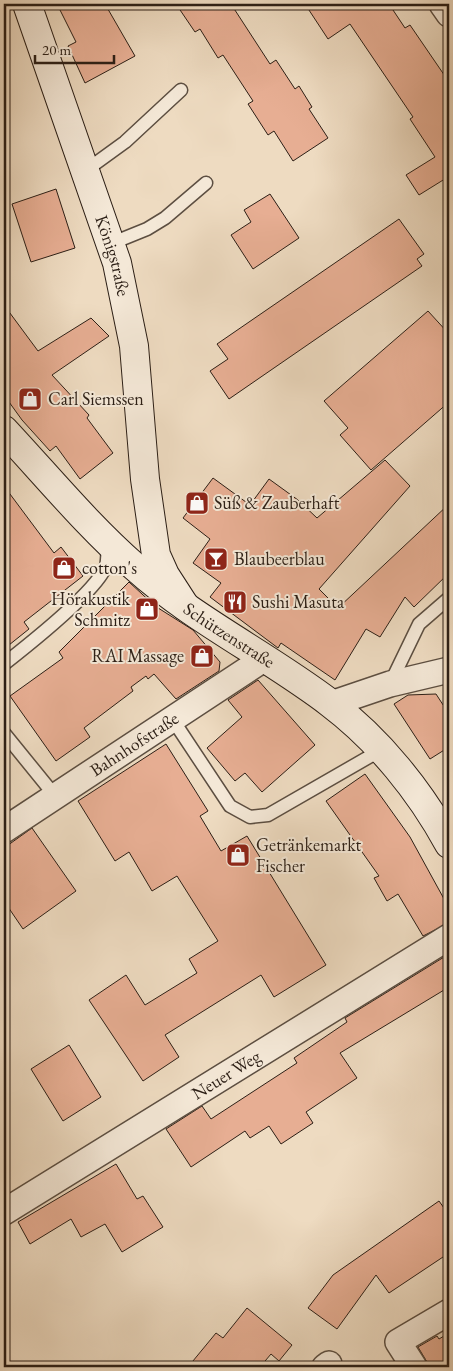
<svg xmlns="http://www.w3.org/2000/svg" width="453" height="1371" font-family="'EB Garamond',serif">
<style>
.building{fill:#e7ae93;stroke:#2c1f16}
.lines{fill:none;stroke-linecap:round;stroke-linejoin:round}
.service-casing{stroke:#5c4e41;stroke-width:15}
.minor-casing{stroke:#5c4e41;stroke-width:28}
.secondary-casing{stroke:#2c1f16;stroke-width:30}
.service{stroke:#f4e8d7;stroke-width:12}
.minor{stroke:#f4e8d7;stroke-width:25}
.secondary{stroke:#f4e8d7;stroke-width:28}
.labels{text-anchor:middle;stroke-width:4;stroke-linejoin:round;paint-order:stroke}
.street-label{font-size:18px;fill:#2c1f16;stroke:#f4e8d7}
.poi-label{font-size:18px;fill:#2c1f16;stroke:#f4e8d7;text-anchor:start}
</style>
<rect width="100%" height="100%" fill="#eedbc1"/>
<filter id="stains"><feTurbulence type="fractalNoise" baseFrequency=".004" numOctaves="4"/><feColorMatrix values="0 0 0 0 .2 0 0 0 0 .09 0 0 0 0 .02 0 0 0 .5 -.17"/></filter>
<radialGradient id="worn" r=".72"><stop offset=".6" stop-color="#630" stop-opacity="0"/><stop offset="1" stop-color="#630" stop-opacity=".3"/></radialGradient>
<path class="building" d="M57,4h48l30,52 -50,27 -17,-37 8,-4z
M176,4h55l39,60 6,-4 19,29 4,-3 13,21 -3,2 19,29 -35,23 -19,-30 -6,4 -20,-31 5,-3 -30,-46 -5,3 -18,-29 -5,3z
M305,4h84l16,24 5,-3 39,57v97l-1,-2 -29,18 -13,-20 29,-18 -25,-38 3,-2 -63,-93 -22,15z
M56,189l19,59 -44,14 -19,-58z
M270,194l29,44 -46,31 -22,-34 20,-13 -7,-12z
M399,219l25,35 -7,5 5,7 -193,133 -19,-28 18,-12 -11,-15z
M4,305l34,46 53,-33 18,18 -57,39 37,40 -2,3 26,35 -33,26 -24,-33 -6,5 -28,-31 -18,-25z
M428,311l21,23v68l-78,68 -31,-35 8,-7 -24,-27z
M385,460l25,26 -91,103 19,19 111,-104v69l-35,34 -9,-10 -25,40 -14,-8 -31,51 -54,-37 -3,5 -68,-51 11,-14 -28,-20 17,-24 -27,-21 30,-40 37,27 19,-26 29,21 19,18z
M4,486l50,67 7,-6 22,29 -59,46 5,7 -25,20z
M129,582l26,24 38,24 27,32 -1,9 -43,28 -22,-25 -6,5 -2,-3 -15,11 2,4 -49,37 6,9 -34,24 -46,-65 53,-38 -4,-6z
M258,680l57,65 -53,47 -17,-19 -10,8 -28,-33 35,-31 -14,-17z
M436,694l13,20v33l-19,12 -36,-55 14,-9z
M166,744l42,67 -8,5 21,35 26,-15 79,129 -52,32 -13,-22 -96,60 14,22 -36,24 -54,-81 37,-25 19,30 52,-32 -8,-14 29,-18 -41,-65 -25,15 -23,-39 -14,9 -37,-60z
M365,774l45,63 39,71v15l-26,13 -25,-42 -11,7 -13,-23 5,-2 -53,-75z
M32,828l44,63 -53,38 -19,-28v-53z
M449,954v33l-109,66 17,25 -51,34 7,11 -32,21 -12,-18 -19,12 -5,-7 -54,36 -25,-38 36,-23 9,13 86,-56 -3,-5 53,-36 -2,-4z
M69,1045l32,52 -38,24 -32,-52z
M116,1164l21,35 6,-3 20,31 -41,25 -17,-28 -24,13 -10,-18 -41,25 -12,-22z
M439,1201l10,14v38l-60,40 -13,-18 -39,54 -29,-21 25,-33z
M247,1308l45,37 -13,16 -8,-7 -11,13h-72l28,-34 7,5z
M449,1333v34h-19l-12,-20 19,-11 2,3z"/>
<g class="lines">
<g class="service-casing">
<path id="service" d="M85,171l40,-29 56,-52
M110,244l37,-15 18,-11 41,-35
M4,664c23,-18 92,-72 102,-98 2,-7 1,-16 2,-23
M390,684l29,-60 30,-26
M173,720l57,86 20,11 18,-2 113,-65
M4,733l52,64"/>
</g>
<g class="minor-casing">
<g id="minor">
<path d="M442,4l7,10"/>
<path d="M331,704l59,-20 59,-14"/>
<path id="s1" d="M4,830l261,-172"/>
<path id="s2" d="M4,1212l445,-275"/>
<path d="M325,1367l4,-3"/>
<path d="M414,1367l-16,-25 51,-30"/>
</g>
</g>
<g class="secondary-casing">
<g id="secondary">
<path id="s3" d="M27,4l90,259 17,83 11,133 11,76 9,20 20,31"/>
<path id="s4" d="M4,430c43,46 84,96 131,137 59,53 132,88 195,136 49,37 90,88 119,141"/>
</g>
</g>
<use href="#service" class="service"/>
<use href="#minor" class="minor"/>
<use href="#secondary" class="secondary"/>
</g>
<defs>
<g id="shop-square" transform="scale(1.25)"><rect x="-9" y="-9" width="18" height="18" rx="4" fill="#8f2418" stroke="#f4e8d7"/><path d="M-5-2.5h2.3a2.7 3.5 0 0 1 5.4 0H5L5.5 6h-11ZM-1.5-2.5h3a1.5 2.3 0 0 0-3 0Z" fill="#fff"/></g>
<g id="bar-square" transform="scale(1.25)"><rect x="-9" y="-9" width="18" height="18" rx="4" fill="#8f2418" stroke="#f4e8d7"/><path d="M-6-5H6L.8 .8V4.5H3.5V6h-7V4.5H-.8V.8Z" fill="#fff"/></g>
<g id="restaurant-square" transform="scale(1.25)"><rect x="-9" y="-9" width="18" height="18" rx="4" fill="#8f2418" stroke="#f4e8d7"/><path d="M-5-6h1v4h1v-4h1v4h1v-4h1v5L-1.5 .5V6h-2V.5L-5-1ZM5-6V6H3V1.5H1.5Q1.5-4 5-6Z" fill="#fff"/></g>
</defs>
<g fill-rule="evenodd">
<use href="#shop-square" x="30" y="399"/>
<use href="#shop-square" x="197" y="503"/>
<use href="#bar-square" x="216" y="559"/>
<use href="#shop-square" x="64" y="568"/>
<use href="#restaurant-square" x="235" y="602"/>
<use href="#shop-square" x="147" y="609"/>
<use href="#shop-square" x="202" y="656"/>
<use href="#shop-square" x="238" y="855"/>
</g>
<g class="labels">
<g class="street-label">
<text dy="6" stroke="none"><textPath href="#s3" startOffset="266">Königstraße</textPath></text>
<text dy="6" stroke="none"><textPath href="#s4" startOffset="306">Schützenstraße</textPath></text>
<text dy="6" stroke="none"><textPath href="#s1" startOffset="156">Bahnhofstraße</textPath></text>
<text dy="6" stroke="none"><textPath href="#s2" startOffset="261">Neuer Weg</textPath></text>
</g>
<g class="poi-label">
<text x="48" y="405">Carl Siemssen</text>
<text x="214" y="509">Süß &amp; Zauberhaft</text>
<text x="234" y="565">Blaubeerblau</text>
<text x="82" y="574">cotton's</text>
<text x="130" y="605" text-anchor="end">Hörakustik<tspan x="130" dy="21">Schmitz</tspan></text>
<text x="252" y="608">Sushi Masuta</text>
<text x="184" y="662" text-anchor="end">RAI Massage</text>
<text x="256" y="851">Getränkemarkt<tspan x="256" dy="21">Fischer</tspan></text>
</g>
</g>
<rect width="453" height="1371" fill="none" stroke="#eedbc1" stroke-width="20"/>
<rect x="5" y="5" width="443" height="1361" fill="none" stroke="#2c1f16" stroke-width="2.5"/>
<rect x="10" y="10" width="433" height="1351" fill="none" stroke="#2c1f16"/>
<path d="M35 55v8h79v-8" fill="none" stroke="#2c1f16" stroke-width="2.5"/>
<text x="42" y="55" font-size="15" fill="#2c1f16" stroke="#f4e8d7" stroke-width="4" paint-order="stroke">20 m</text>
<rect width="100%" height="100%" filter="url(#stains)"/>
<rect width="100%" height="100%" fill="url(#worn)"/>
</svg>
